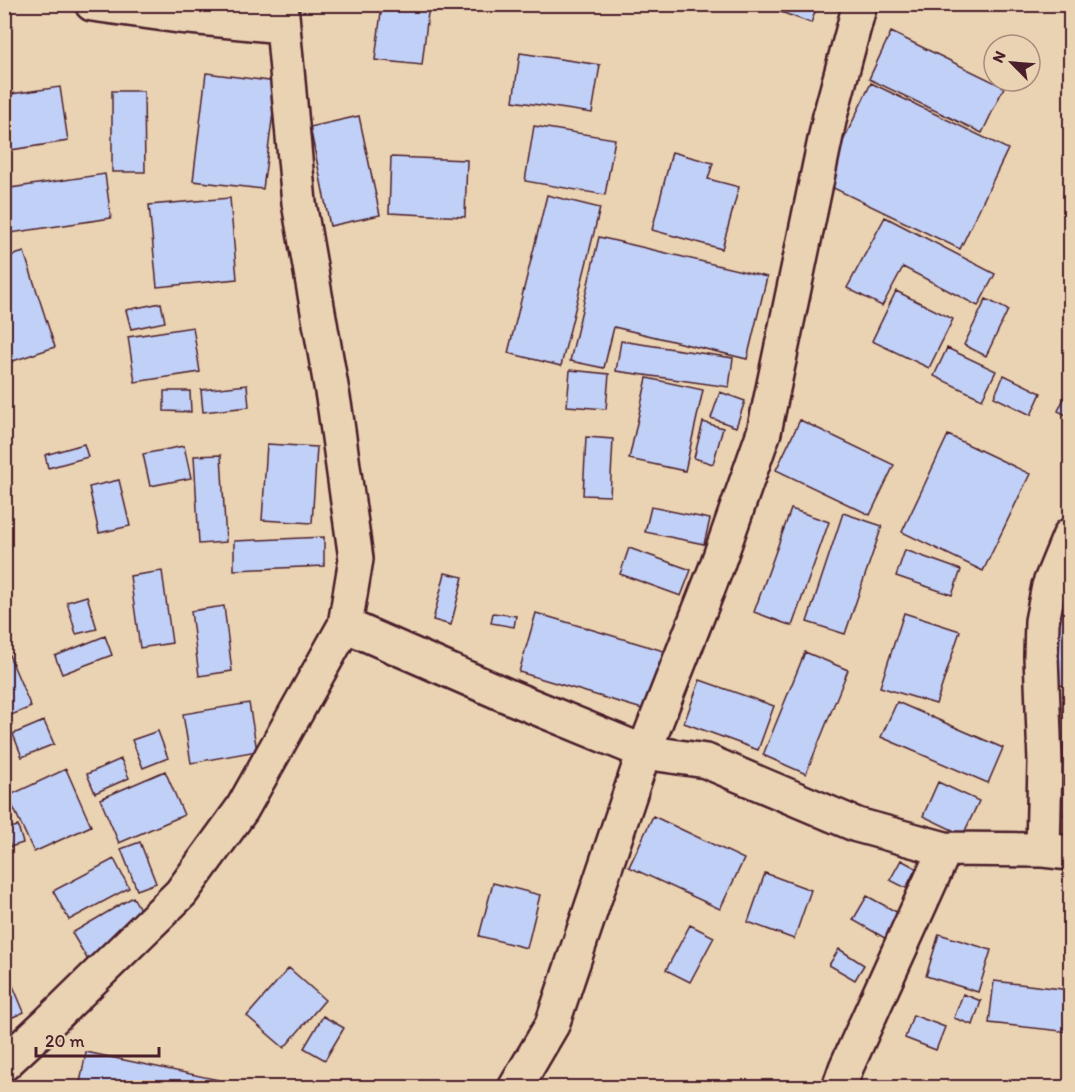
<svg xmlns="http://www.w3.org/2000/svg" width="1075" height="1092" font-family="Itim,sans-serif">
<style>
.building{fill:#c1d0f6;stroke:#4a1f2b;stroke-width:1.5}
.lines{fill:none;stroke-linecap:round;stroke-linejoin:round}
.minor-casing{stroke:#4a1f2b;stroke-width:38}
.minor{stroke:#ead3b3;stroke-width:33}
</style>
<rect width="100%" height="100%" fill="#ead3b3"/>
<filter id="ink" filterUnits="userSpaceOnUse"><feTurbulence type="fractalNoise" baseFrequency=".0167" numOctaves="2"/><feDisplacementMap in="SourceGraphic" scale="12" xChannelSelector="R" yChannelSelector="G"/><feConvolveMatrix kernelMatrix="1 2 1 2 8 2 1 2 1" color-interpolation-filters="sRGB"/></filter>
<g filter="url(#ink)">
<path class="building" d="M382,4h47l-7,61 -47,-5z
M759,4h59l-7,19z
M891,32l113,55 -22,46 -113,-54z
M520,53l80,12 -8,48 -79,-12z
M206,73l71,9 -14,107 -70,-8z
M871,83l137,66 -48,100 -137,-66z
M60,87l8,54 -64,10v-56z
M112,91h32l1,81h-33z
M359,116l21,99 -50,11 -20,-99z
M534,126l81,13 -10,56 -80,-14z
M672,152l41,11 -5,16 31,8 -17,62 -70,-19z
M391,157l76,3 -2,57 -76,-4z
M105,174l6,44 -107,16v-45z
M547,195l53,13 -39,158 -53,-13z
M230,198l7,81 -80,8 -8,-82z
M885,217l110,57 -17,32 -75,-39 -21,39 -35,-18z
M599,237l168,40 -20,82 -133,-32 -10,41 -34,-7z
M24,252l31,95 -51,17v-106z
M896,291l57,28 -24,49 -57,-27z
M986,299l22,11 -22,46 -22,-11z
M161,303l4,19 -34,7 -5,-19z
M193,327l7,45 -65,10 -7,-45z
M621,341l112,17 -4,29 -113,-16z
M947,348l49,23 -14,28 -48,-23z
M570,370l39,4 -3,35 -39,-3z
M1004,375l37,18 -10,22 -37,-18z
M647,378l56,12 -18,81 -56,-12z
M247,385l2,22 -46,5 -2,-22z
M1070,386v31l-12,-6z
M164,391h26l1,21 -27,-1z
M720,392l25,9 -9,26 -25,-9z
M800,420l94,45 -24,50 -94,-45z
M703,422l20,6 -10,36 -19,-6z
M948,435l82,39 -47,97 -81,-39z
M586,437l27,2 -3,57 -27,-1z
M84,444l4,13 -40,11 -3,-13z
M267,444l50,3 -5,76 -50,-3z
M184,446l7,32 -41,8 -7,-32z
M221,455l5,87 -27,2 -5,-88z
M119,480l11,46 -31,7 -10,-46z
M651,507l59,12 -6,25 -59,-12z
M791,509l38,13 -37,104 -38,-14z
M843,513l39,13 -37,108 -38,-12z
M324,537v29l-90,4v-29z
M629,548l62,22 -10,26 -61,-22z
M905,550l56,20 -9,25 -56,-19z
M1070,568v120l-32,-10z
M162,571l10,72 -32,5 -10,-72z
M445,573l18,4 -12,48 -18,-5z
M87,596l10,33 -21,5 -9,-32z
M224,606l8,65 -33,5 -8,-65z
M493,613l23,3 -2,11 -23,-4z
M536,613l131,39 -18,59 -130,-39z
M904,613l56,18 -24,73 -56,-17z
M105,636l7,19 -50,19 -7,-18z
M805,652l43,18 -42,104 -43,-19z
M9,655l22,52 -27,11v-61z
M700,680l74,26 -16,44 -74,-27z
M897,702l106,46 -15,35 -107,-46z
M249,703l8,48 -66,12 -8,-49z
M44,721l10,23 -32,13 -9,-23z
M158,731l10,27 -25,10 -11,-28z
M121,759l8,19 -34,15 -8,-19z
M66,769l25,57 -57,26 -26,-56z
M165,771l19,44 -65,28 -19,-44z
M938,782l41,19 -16,34 -40,-19z
M1070,798v19l-6,-2z
M653,816l91,43 -24,50 -91,-42z
M18,826l5,17 -13,4 -4,-18z
M140,842l16,41 -19,7 -16,-41z
M114,859l15,29 -60,32 -16,-29z
M901,860l15,8 -10,20 -16,-8z
M765,873l46,17 -17,49 -46,-17z
M493,883l47,12 -13,53 -48,-12z
M867,896l37,20 -14,25 -37,-21z
M133,897l19,33 -60,37 -20,-34z
M690,925l24,12 -24,45 -24,-12z
M939,934l52,16 -13,42 -52,-16z
M839,949l25,16 -9,15 -26,-15z
M289,968l36,32 -41,48 -37,-32z
M8,974l16,38 -20,9v-45z
M994,981l76,9v42l-81,-9z
M963,994l18,7 -8,24 -19,-7z
M913,1015l32,12 -9,23 -31,-12z
M323,1016l21,12 -19,32 -21,-12z
M86,1052l133,28 -1,8h-139z"/>
<g class="lines">
<g class="minor-casing">
<path id="minor" d="M92,4l87,12 103,10
M345,625l165,72 134,55 62,9 151,64 88,24 98,1 27,3
M1043,850l2,-88 -4,-106 1,-35 7,-35 21,-51
M4,1064l43,-40 134,-131 61,-84 103,-184 11,-66 -21,-150 -36,-206 -18,-199
M515,1088l37,-63 92,-273 71,-181 49,-139 66,-316 30,-112
M839,1088l7,-20 99,-219"/>
</g>
<use href="#minor" class="minor"/>
</g>
</g>
<rect width="1075" height="1092" fill="none" stroke="#ead3b3" stroke-width="24"/>
<rect x="12" y="12" width="1051" height="1068" fill="none" stroke="#4a1f2b" stroke-width="2" filter="url(#ink)"/>
<g transform="translate(1012 63) rotate(295)"><circle r="28" fill="#ead3b3" stroke="#aa8b7d" stroke-width="1.5"/>
<path d="M0-4.5L10 22L0 15L-10 22Z" fill="#4a1f2b"/>
<text y="-9" font-size="16" font-weight="bold" text-anchor="middle" fill="#4a1f2b">N</text>
</g>
<path d="M36 1047v9h123v-9" fill="none" stroke="#4a1f2b" stroke-width="3"/>
<text x="45" y="1047" font-size="18" fill="#4a1f2b" stroke="#ead3b3" stroke-width="4.5" paint-order="stroke">20 m</text>
</svg>
